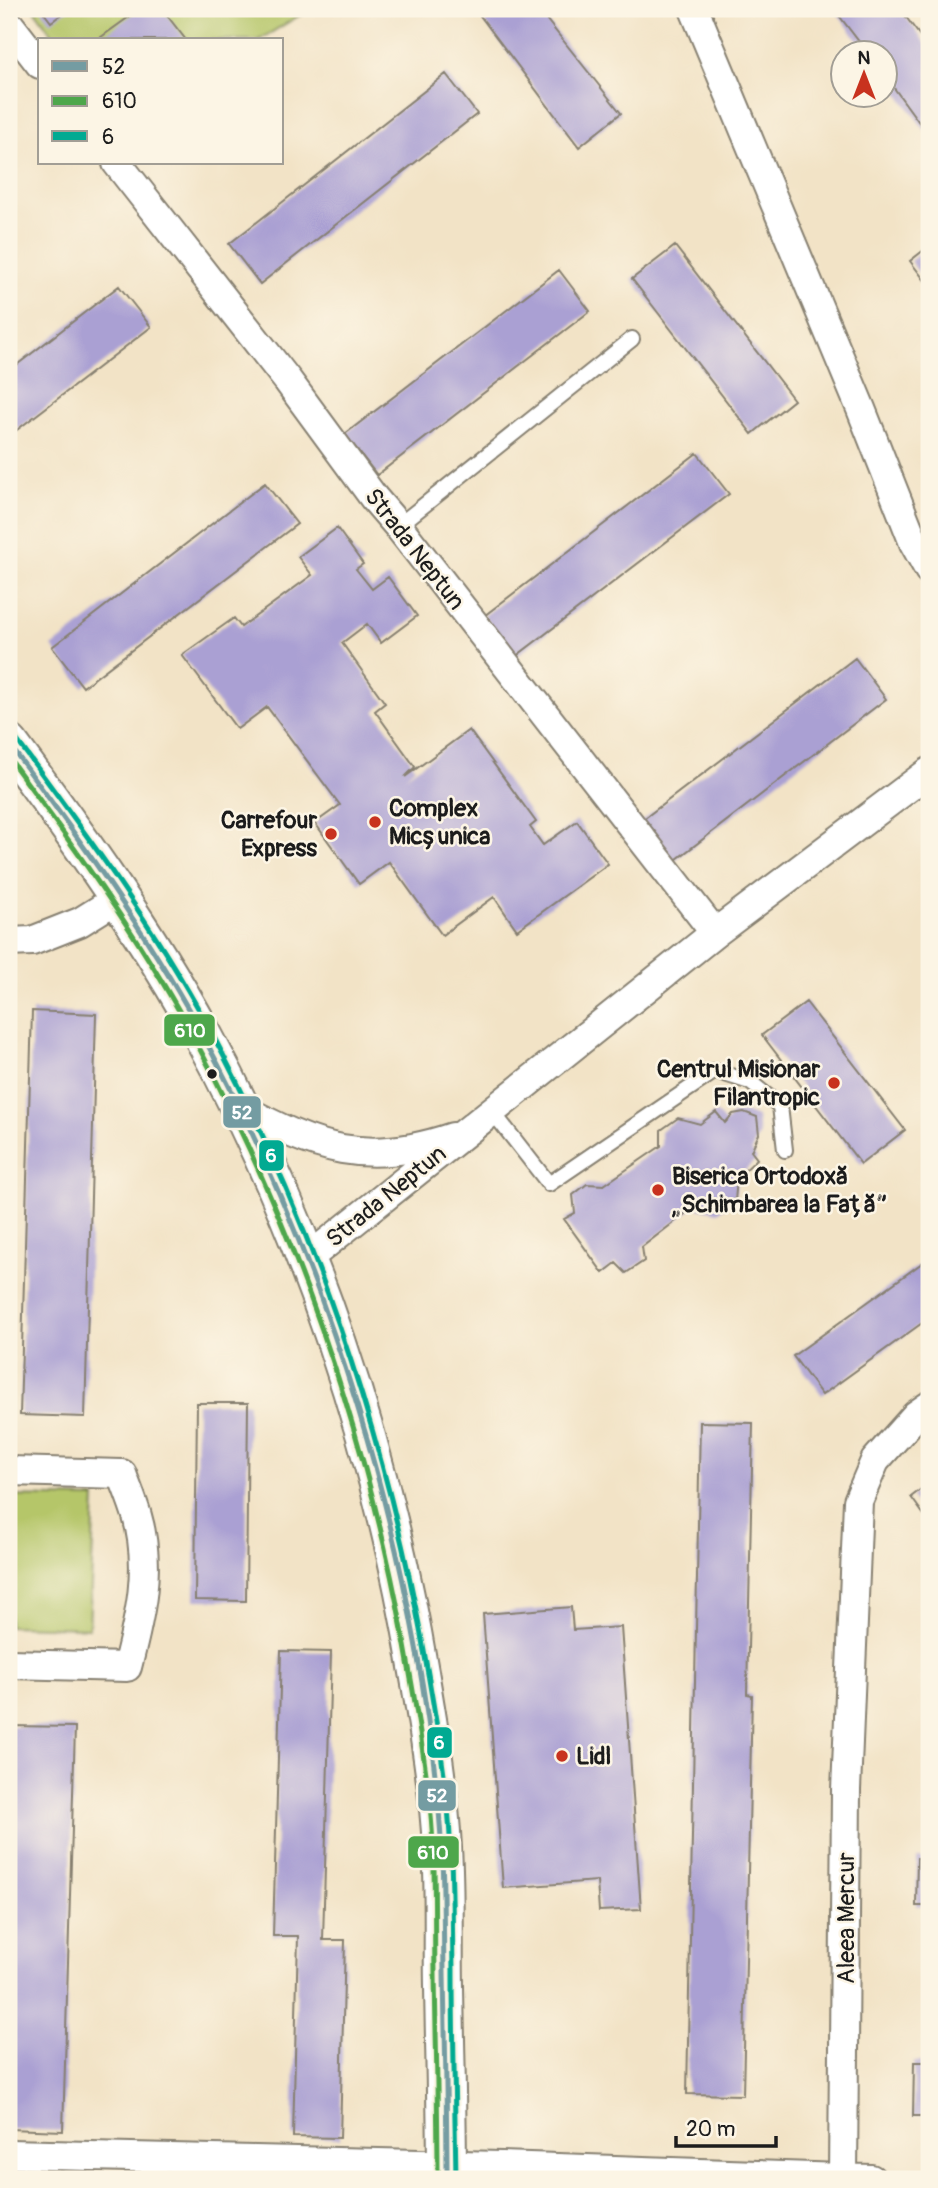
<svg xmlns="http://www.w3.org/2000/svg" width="938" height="2188" font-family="Pangolin,sans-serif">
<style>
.green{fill:#b5c669;stroke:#687142;stroke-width:2}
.building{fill:#aaa0d3}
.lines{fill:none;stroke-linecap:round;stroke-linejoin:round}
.service-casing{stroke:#878071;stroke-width:18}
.minor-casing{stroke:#878071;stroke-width:32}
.secondary-casing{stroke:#878071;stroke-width:42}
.service{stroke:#fff;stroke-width:14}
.minor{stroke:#fff;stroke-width:28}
.secondary{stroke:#fff;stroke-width:38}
.bus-1-casing{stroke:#fcf5e5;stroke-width:10}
.bus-2-casing{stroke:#fcf5e5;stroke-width:10}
.bus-3-casing{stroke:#fcf5e5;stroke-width:10}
.bus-1{stroke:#749ca2;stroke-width:5}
.bus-2{stroke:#4ea74b;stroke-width:5}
.bus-3{stroke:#01aa92;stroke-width:5}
.poi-dot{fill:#c8321e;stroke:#fcf5e5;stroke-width:2.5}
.bus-dot{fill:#1c1c1c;stroke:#fcf5e5;stroke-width:2.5}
.labels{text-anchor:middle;stroke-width:5;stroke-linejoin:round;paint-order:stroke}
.street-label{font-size:24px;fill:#1c1c1c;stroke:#fcf5e5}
.poi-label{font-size:24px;font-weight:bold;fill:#1c1c1c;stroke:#fcf5e5;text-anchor:start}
.line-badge{stroke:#fcf5e5;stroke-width:2.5}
.badge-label{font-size:19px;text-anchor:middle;font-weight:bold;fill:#fff}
</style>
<rect width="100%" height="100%" fill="#fcf5e5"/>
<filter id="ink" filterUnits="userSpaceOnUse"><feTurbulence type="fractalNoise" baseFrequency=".0143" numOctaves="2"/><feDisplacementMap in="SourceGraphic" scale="14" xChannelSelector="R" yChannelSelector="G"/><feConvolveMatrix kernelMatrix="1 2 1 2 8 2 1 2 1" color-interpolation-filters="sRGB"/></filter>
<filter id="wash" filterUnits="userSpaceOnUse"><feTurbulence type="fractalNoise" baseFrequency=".00686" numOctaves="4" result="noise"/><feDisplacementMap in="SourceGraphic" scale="28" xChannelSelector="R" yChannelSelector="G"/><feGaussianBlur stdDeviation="1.57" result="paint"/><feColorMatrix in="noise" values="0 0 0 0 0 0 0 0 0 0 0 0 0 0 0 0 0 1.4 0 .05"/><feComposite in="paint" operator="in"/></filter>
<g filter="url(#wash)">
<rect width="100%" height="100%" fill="#f2e3c6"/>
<path class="green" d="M34,9h276l-51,31h-203z
M9,1496l86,2 -6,130 -80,-2z"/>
<g id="blocks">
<path class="building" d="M41,9h28l-18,13z
M129,9h33l24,31h-89l36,-26z
M475,9h63l83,104 -42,34z
M834,9h66l29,39v88l-43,-59v-25h-19z
M446,74l31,40 -217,170 -31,-40z
M675,246l119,154 -42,34 -120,-155z
M929,246v40l-19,-25z
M559,270l31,41 -213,164 -32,-41z
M119,286l32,41 -142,109v-65z
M697,453l32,41 -214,163 -31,-41z
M265,483l32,41 -214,163 -31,-40z
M337,528l26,36 -7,5 16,20 16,-12 29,39 -36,27 -14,-19 -25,19 43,60 -10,8 40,56 -10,10 64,-47 67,92 -6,5 13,18 34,-24 31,43 -91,66 -23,-33 -52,38 -53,-73 -30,22 -44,-61 25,-18 -73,-98 -30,22 -55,-74 52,-37 7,9 71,-52 -14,-18z
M855,658l31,41 -213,163 -32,-41z
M806,1002l99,128 -44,34 -99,-129z
M32,1011l64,3 -11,403 -65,-2z
M716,1112l9,11 8,-9 11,-2 13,5 2,17 -8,17 6,8 -20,19 -2,23 -17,11 -24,-5 -52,40 2,14 -18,12 -10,-10 -13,10 -39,-54 11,-6 -2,-18 14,-11 17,1 57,-39v-16l17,-12 22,6z
M929,1258v60l-107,77 -29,-39z
M197,1403h51l-2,198 -51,-1z
M700,1422l53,1 -6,271 5,1 -9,400 -56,-1z
M929,1483v39l-18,-25z
M571,1607l2,23 48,-3 20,282 -42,2 -2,-30 -94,7 -20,-274z
M281,1651l50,1 -8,288h22l-5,198 -47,-1 5,-201h-25z
M10,1726l65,1 -12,404 -54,-2z
M917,1858h12v48h-13z
M914,2062h15v54h-16z"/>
</g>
</g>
<g filter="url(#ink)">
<use href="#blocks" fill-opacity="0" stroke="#878071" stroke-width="2"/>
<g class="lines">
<g class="service-casing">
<path id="service" d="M398,526l234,-187
M492,1111l57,73 166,-113 35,11 30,24 5,44"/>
</g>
<g class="minor-casing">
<path id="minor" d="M694,9l167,400 53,134 15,27
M9,24l31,40
M117,163l171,218 86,117 24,28 317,407
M9,942l23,-1 48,-19 40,-25
M239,1107c77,42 127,60 214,30
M307,1259l408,-326 214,-161
M9,1471l113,3c5,14 11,28 15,42 15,51 3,101 -10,151l-118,-3
M9,2154l492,12 370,13
M843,2179l3,-389 12,-289 17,-40 41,-46 13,-9"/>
</g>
<g class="secondary-casing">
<path id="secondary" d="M9,744c69,93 136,186 192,288 108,198 181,417 218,640 10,58 20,117 23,176 3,46 1,92 2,138 1,65 3,129 3,193"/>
</g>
<use href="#service" class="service"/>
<use href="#minor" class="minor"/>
<use href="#secondary" class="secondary"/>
<g class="bus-1-casing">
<path id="bus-1" d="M9,744c69,93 137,187 192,288 128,237 209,502 237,769 6,57 5,113 6,170 1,69 3,139 3,208"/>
</g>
<g class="bus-2-casing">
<path id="bus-2" d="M9,758c66,90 132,181 185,280 101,189 171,391 210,602 10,55 20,110 26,166 6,55 4,111 5,167 1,69 3,137 3,206"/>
</g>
<g class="bus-3-casing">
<path id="bus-3" d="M16,739c69,93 138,187 193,289 103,192 173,398 213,612 10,55 20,111 26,168 5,54 4,108 5,162 0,70 2,139 3,209"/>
</g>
<use href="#bus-1" class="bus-1"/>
<use href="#bus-2" class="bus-2"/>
<use href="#bus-3" class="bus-3"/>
</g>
</g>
<g class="poi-dot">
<circle cx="375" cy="822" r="7"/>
<circle cx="331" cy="834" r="7"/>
<circle cx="834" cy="1083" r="7"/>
<circle cx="658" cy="1190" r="7"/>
<circle cx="562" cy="1756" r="7"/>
</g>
<circle class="bus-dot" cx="212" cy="1074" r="6"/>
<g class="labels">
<g class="street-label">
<text transform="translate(415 549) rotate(52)" y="8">Strada Neptun</text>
<text transform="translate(386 1196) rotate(-39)" y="8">Strada Neptun</text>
<text transform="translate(846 1918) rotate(-90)" y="8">Aleea Mercur</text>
</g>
<g class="poi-label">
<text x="389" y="816">Complex<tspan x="389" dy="28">Micșunica</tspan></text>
<text x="317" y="828" text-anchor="end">Carrefour<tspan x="317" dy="28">Express</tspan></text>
<text x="820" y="1077" text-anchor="end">Centrul Misionar<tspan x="820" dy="28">Filantropic</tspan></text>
<text x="672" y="1184">Biserica Ortodoxă<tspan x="672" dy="28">„Schimbarea la Față”</tspan></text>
<text x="576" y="1764">Lidl</text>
</g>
</g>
<g class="line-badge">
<rect x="163" y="1013" width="53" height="34" rx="7" fill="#4ea74b"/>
<rect x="222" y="1095" width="40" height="34" rx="7" fill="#749ca2"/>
<rect x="258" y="1139" width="27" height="33" rx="7" fill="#01aa92"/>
<rect x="426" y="1726" width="27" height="33" rx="7" fill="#01aa92"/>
<rect x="417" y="1779" width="40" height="33" rx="7" fill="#749ca2"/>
<rect x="407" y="1835" width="53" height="34" rx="7" fill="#4ea74b"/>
</g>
<g class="badge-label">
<text x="190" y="1037">610</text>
<text x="242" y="1119">52</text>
<text x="271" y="1162">6</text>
<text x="439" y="1749">6</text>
<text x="437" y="1802">52</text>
<text x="433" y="1859">610</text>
</g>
<rect width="938" height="2188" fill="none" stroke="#fcf5e5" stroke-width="35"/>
<rect x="38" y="38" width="245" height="126" fill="#fcf5e5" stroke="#a29e95" stroke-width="2"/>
<rect x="52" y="61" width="35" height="10" fill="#749ca2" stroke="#a29e95" stroke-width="2"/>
<text x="102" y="74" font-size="21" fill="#1c1c1c">52</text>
<rect x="52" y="96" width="35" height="10" fill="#4ea74b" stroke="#a29e95" stroke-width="2"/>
<text x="102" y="108" font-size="21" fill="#1c1c1c">610</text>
<rect x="52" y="131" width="35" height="10" fill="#01aa92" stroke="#a29e95" stroke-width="2"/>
<text x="102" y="144" font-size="21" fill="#1c1c1c">6</text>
<g transform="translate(864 74)"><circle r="33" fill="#fcf5e5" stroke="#a29e95" stroke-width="2"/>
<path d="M0-5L12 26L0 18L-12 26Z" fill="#c8321e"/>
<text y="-10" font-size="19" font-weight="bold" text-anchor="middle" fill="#1c1c1c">N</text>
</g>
<path d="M676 2136v10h100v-10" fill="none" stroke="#1c1c1c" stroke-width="3.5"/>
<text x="686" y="2136" font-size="21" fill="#1c1c1c" stroke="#fcf5e5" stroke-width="5" paint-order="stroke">20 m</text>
</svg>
